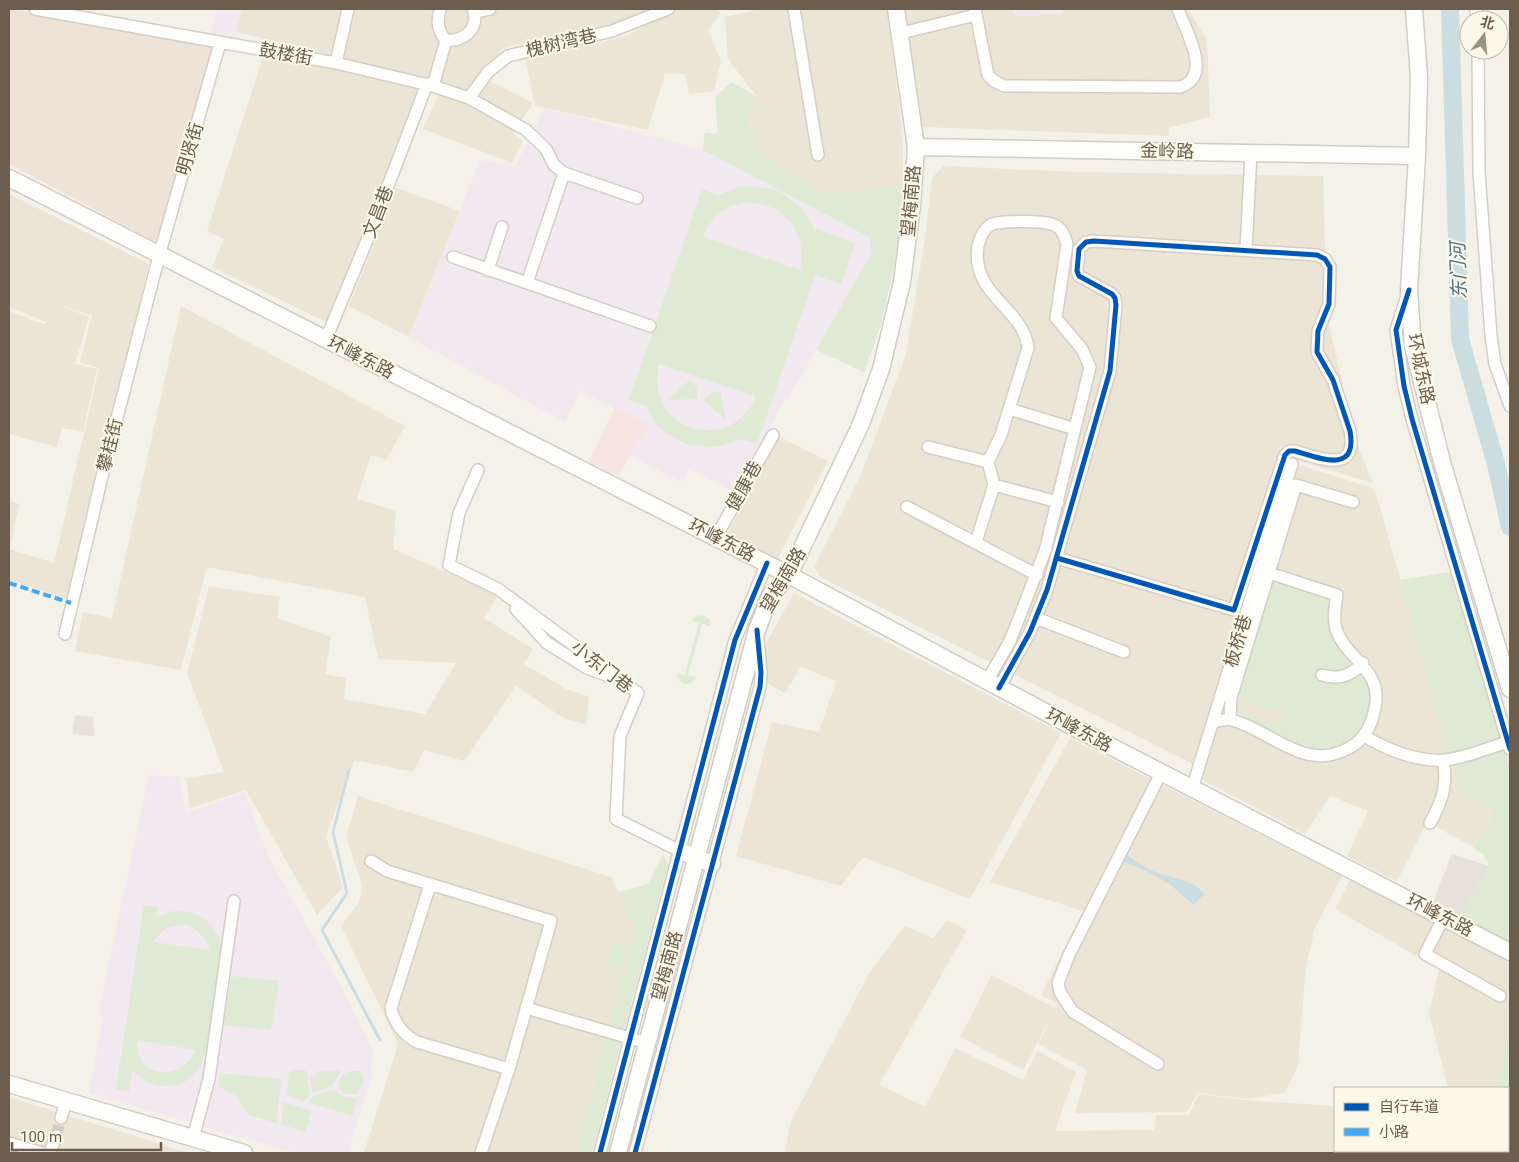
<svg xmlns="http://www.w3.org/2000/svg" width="1519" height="1162" font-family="Roboto,'Noto Sans SC',sans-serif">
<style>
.residential{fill:#ece5d6}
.commercial{fill:#eee3d6}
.industrial{fill:#e6e2d9}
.education{fill:#f2e8ef}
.medical{fill:#f5e4df}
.green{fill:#deead4;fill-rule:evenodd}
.water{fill:#ccdde2}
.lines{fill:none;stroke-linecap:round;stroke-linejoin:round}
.stream{stroke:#ccdde2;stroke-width:3}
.river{stroke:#ccdde2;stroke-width:18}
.street-tunnel{stroke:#d2ccc1;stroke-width:11;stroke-dasharray:11 5.5;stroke-linecap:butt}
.street-casing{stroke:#d3cec7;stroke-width:14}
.secondary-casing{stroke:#d1cdc4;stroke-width:19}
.street{stroke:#fdfdfc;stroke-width:11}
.secondary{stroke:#fdfdfc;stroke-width:16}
.quiet{stroke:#3fa9f5;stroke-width:4;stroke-dasharray:8 4;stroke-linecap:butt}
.cycleway-casing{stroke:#fcf8e9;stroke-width:8}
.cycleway{stroke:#0057b8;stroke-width:5}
.labels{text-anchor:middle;stroke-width:4;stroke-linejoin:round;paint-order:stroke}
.street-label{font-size:18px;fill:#6d5d4d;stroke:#fcf8e9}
.water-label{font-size:19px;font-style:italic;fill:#4d7384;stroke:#fcf8e9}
</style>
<rect width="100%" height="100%" fill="#f4f1e8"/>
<path class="residential" d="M242,9h415l-43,18 -111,21 -23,28 53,27 -20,31 10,7 -11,22 -89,-34 21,-47 -208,-50z
M678,9h39l4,4 -13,17 13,31 -7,30 -25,3 -4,-20h-20l-17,56 -113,-24 -10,-47 98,-22z
M759,9h128l12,93 4,46v38l-75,9 -71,-43 -9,-36 8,-20 -28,-37 -3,-42z
M902,9h286l19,31 3,77 -42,11 1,8 -247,-9z
M264,53l156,33 -65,175 -29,61 -114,-55 12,-28 -17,-8z
M943,166l136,6 244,4 4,139 28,125 18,43 -84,-25 -96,306 -373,-187 -6,-10 48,-95 44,-118 19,-115 7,-61z
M396,188l64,23 -51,126 -60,-31z
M9,194l140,70 -81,335 -59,-19v-31l45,14 45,-195 -19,-6 12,-46 -38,-13 35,14 -14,47 22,5 -14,63 -21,-4 -5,19 -48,-13v-123l35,13 2,-2 -37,-15z
M181,306l224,120 -19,34 -15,-5 -14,44 39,12 -3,38 105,46 -14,23 49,31 -9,15 42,25 23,8 -3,27 -21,-5 -49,-33 -52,75 -40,-11 -11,22 -59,-12 -28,77 17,50 -26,28 -71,-125 -56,18 -4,-30 38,-6 -37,-99 22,-87 71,11 -3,21 54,19 -6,37 21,4 -2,21 81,15 31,-51 -78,-4 -13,-62 -158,-30 -26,103 -106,-19 8,-39 29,6z
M778,436l50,25 -51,99 -50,-25z
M1297,464l78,25 84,302 34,18 -11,27 -9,11 -46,-25 -30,59 -50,-25 21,-45 -38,-15 -25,38 -104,-55z
M9,501l10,3 -9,43 -1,-1z
M794,593l267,140 -91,166 -107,-42 -22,29 -105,-30 36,-134 47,10 17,-51 -35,-14 -16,26 -29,-16 7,-28z
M1070,738l272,138 -27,52 -9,38 -8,99 -13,28 -39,6 -48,-6 -12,19 -111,1 12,-43 -49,-26 16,-33 -31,59 -63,-33 32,-62 63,33 3,-4 -17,-9 42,-84 -93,-29z
M358,796l253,81 25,52 -60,224h-212l34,-109 -57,-118 17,-22 4,-12 -2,-14 -14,-41z
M1351,878l159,85v67l-11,58h-51l-19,-75 10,-44 -104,-60z
M947,920l20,10 -88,155 46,22 30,-59 68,32 14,-29 39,21 -21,59 99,-1 2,-15h33l10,-21 46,6 90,6v45h129l-6,2h-673l5,-30 80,-151 35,-46 28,12z
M9,1097l180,56h-180z"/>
<path class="commercial" d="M9,9l204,35 -57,198 -147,-78z"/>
<path class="industrial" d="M75,715l18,2 1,19 -22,-2z
M1452,854l37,12 -28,50 -28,-15z"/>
<path class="education" d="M218,9h24l-8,31 -24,-4z
M1013,9h50v5l-49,1z
M545,108l158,42 166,87 3,15 -84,147 -3,-1 -48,95 -48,-24 -7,13 -53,-27 9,-17 11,-13 -69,-34 -15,31 -156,-85 71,-177 35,7z
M149,775l30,2 7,36 58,-21 25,66 73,130 32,65 -4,17 3,2 -25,81h-52l-207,-60 14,-75 -4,-9z"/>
<path class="medical" d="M615,408l34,17 -7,15 -4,-2 -19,38 -30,-15z"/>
<path class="green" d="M731,82l25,14 -8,20 9,36 71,42 75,-8 -5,62 -17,77 -17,47 -48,-22 56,-98 -3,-15 -166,-87 2,-17 13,1 -3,-37z
M750,186l23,3 11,5 18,15 12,19 41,15 -14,41 -26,-9 -58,169 -17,-5 -19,7 -12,1 -23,-3 -21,-11 -9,-9 -11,-18 -16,-6 73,-211 16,6 20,-8zM741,203c40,-4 68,27 59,67l-97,-33c6,-18 20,-29 38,-34zM659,364l96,32 1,1c-27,61 -113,32 -97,-33z
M690,380l7,8v11l-30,1z
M720,392l6,28 -22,-20 7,-7z
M1456,571l54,197v174l-49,-26 28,-50 -4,-10 -12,-9 9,-11 11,-26 -34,-19 -59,-211z
M1276,584l47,13 6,5 2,25 31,41 9,19 1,25 -12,22 -24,17 -21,2 -75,-33 2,-7 38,10 4,-11 -46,-14 -2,-3 34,-110z
M703,615l6,4 1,7 -8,-2 -14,51 8,3 -5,5 -7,1 -5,-4 -2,-7 8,2 1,-5 13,-47 -8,-2 5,-5z
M663,854l5,11 -76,288h-16l60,-224 -18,-37 30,-8z
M144,905l14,2 -2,11c26,-17 59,-2 65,28 3,16 -3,34 -5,49 -5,33 -5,91 -50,91 -14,0 -24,-6 -34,-16l-3,21 -13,-2zM183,924c14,4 22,12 27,26l-57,-8 13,-14zM137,1040l58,10v1c-15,33 -61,26 -58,-11z
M612,942l15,5 -7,24 -15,-5z
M231,976l48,5 -8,49 -47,-5z
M1510,1027v74h-2v-13h-10z
M296,1070l11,1v12l3,11 -6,7 -17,-6 2,-23z
M342,1070l-10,16 -16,6 -4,-1 -2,-14h6v-5z
M349,1071h11l4,7 -7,17 -13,-1 -6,-8 4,-11h5z
M220,1073l61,6 -4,44 -29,-8 -10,-18 -19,-10z
M334,1090l10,7 13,1 -5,18 -44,-14 6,-6z
M283,1102l29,9 -7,21 -24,-8z"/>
<path class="water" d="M1124,853c8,6 24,16 34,20 15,5 36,7 46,21l-10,11 -26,-22 -30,-16 -18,-6z"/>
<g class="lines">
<path class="stream" d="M349,770l-16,62 14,61 -25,37 58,110"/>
<path class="river" d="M1450,9l10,330 36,125 14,63"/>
<path class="street-tunnel" d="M56,1136l5,-18"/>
<g class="street-casing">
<path id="street" d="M35,9l301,54 97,23 36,12 57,32 20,19 8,16 10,8 73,25
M440,9c-3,13 -3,21 6,31 18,2 34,-12 27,-31
M794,9l24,146
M975,9l13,66 6,6 10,5 176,1c34,-11 5,-57 -2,-78
M1476,9l1,11
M475,12l15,-3
M901,33l75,-18
M1478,50l1,122 12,164 4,28 15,42
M336,63l12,-54
M433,86l13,-46
M469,98l19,-26 20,-16 104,-25 56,-22
M1246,250l5,-97
M453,257l197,69
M488,270l14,-43
M527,283l37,-110
M1407,296l-11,34 8,56 8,33 98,330
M326,339l44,-106 57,-149
M1009,409l66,20
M928,447l60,15
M478,470l-19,43 -10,52 49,24 140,104 -18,43 -4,83 64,32
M994,485l64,17
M907,507l130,68
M716,537l57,-102
M976,542l18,-57 -6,-23 13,-27 27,-87c-4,-40 -58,-53 -50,-102 2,-9 5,-17 14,-22 12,-3 51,-4 62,1 8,3 11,11 13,19l-11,74 26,31 8,18 -45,184 -35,90 -23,40
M1269,573l27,-88 57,17
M516,609l31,34 40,25 22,8
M1036,618l88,34
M65,634l39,-166 55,-212 61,-213
M1322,675c17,5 28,1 41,-12
M999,688l31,-56 17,-42 63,-219 6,-66 -1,-7 -3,-4 -33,-18 -2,-5 2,-22 7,-7 8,-1 223,14 8,4 5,8 -1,37 -11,27 -1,21 16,28 17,51c8,44 -31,27 -55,20h-6l-4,4 -51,155 -177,-52
M1213,722c5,-1 13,-4 19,-2 40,11 73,53 117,28 15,-8 23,-23 26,-40 8,-40 -29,-48 -39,-79 -3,-11 -1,-23 1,-34l-68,-22 -38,125 -1,21
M1364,736c24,14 52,26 81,24 20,-2 43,-12 63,-18
M1192,789l100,-325
M1430,823c12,-21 18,-39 13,-63
M371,861l16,10 164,50 -42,148 -28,84
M430,885l-39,123c3,15 13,27 26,34l92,27
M1444,917l-19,37 75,42
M526,1008l121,35
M1158,1064l-85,-52 -13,-20 -2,-9 11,-28 92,-182
M61,1118l5,-16
M193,1138l16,-59 25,-178
M9,1143l33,10
M50,1153l6,-17
M600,1153l135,-513 32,-77
M635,1153l125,-466 1,-14 -3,-34"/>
</g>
<g class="secondary-casing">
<path id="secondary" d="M1414,9l5,68 -2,79 -8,134 4,56 29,116 68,227
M916,147l501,9
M9,178l780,397 288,154 433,223
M680,851l32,13
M9,1084l235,69
M618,1153l139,-523 13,-34 19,-21 72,-151 20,-55 21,-87 10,-77 4,-58 -20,-138"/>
</g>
<use href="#street" class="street"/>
<use href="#secondary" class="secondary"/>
<path class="quiet" d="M9,583l62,20"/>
<g class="cycleway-casing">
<path id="cycleway" d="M1409,290l-13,40 8,56 8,33 98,330
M999,688l31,-56 17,-42 63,-219 6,-66 -1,-7 -3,-4 -33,-18 -2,-5 2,-22 7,-7 8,-1 223,14 8,4 5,8 -1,37 -11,27 -1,21 16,28 17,51c8,44 -31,27 -55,20h-6l-4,4 -51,155 -177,-52
M600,1153l135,-513 32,-77
M635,1153l125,-466 1,-14 -4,-43"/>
</g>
<use href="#cycleway" class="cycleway"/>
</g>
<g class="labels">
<g class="street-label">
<text transform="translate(561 43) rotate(-13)" y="6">槐树湾巷</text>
<text transform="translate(286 54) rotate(10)" y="6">鼓楼街</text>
<text transform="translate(190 149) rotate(-74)" y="6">明贤街</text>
<text transform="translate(1167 151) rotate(1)" y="6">金岭路</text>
<text transform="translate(911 201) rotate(-85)" y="6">望梅南路</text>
<text transform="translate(378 212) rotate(-69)" y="6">文昌巷</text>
<text transform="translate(361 357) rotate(27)" y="6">环峰东路</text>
<text transform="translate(1421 369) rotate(78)" y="6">环城东路</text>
<text transform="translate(110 445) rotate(-76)" y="6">攀桂街</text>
<text transform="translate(744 486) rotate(-61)" y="6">健康巷</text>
<text transform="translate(722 540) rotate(27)" y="6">环峰东路</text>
<text transform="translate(783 580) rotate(-60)" y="6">望梅南路</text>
<text transform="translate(1238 641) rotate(-73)" y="6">板桥巷</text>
<text transform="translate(602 667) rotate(38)" y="6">小东门巷</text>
<text transform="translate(1079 730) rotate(28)" y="6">环峰东路</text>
<text transform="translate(1440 915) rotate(27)" y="6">环峰东路</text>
<text transform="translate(667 966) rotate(-75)" y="6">望梅南路</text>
</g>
<g class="water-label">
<text transform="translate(1458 271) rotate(-92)" y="7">东门河</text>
</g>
</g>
<rect width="1519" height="1162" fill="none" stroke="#6d5d4d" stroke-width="20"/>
<rect x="1334" y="1087" width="175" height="65" fill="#fcf8e9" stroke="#c3baab"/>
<rect x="1344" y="1103" width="25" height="8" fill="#0057b8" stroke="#c3baab"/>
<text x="1379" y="1112" font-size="15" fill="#6d5d4d">自行车道</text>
<rect x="1344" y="1128" width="25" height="8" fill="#3fa9f5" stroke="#c3baab"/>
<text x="1379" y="1137" font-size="15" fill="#6d5d4d">小路</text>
<g transform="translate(1484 35) rotate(16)"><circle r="24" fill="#fcf8e9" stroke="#c3baab"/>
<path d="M0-4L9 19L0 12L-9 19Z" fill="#9c9183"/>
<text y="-8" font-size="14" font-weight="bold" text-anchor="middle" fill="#6d5d4d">北</text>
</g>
<path d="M12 1142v8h149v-8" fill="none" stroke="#6d5d4d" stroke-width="2.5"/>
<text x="20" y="1142" font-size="15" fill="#6d5d4d" stroke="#fcf8e9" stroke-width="4" paint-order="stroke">100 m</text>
</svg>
